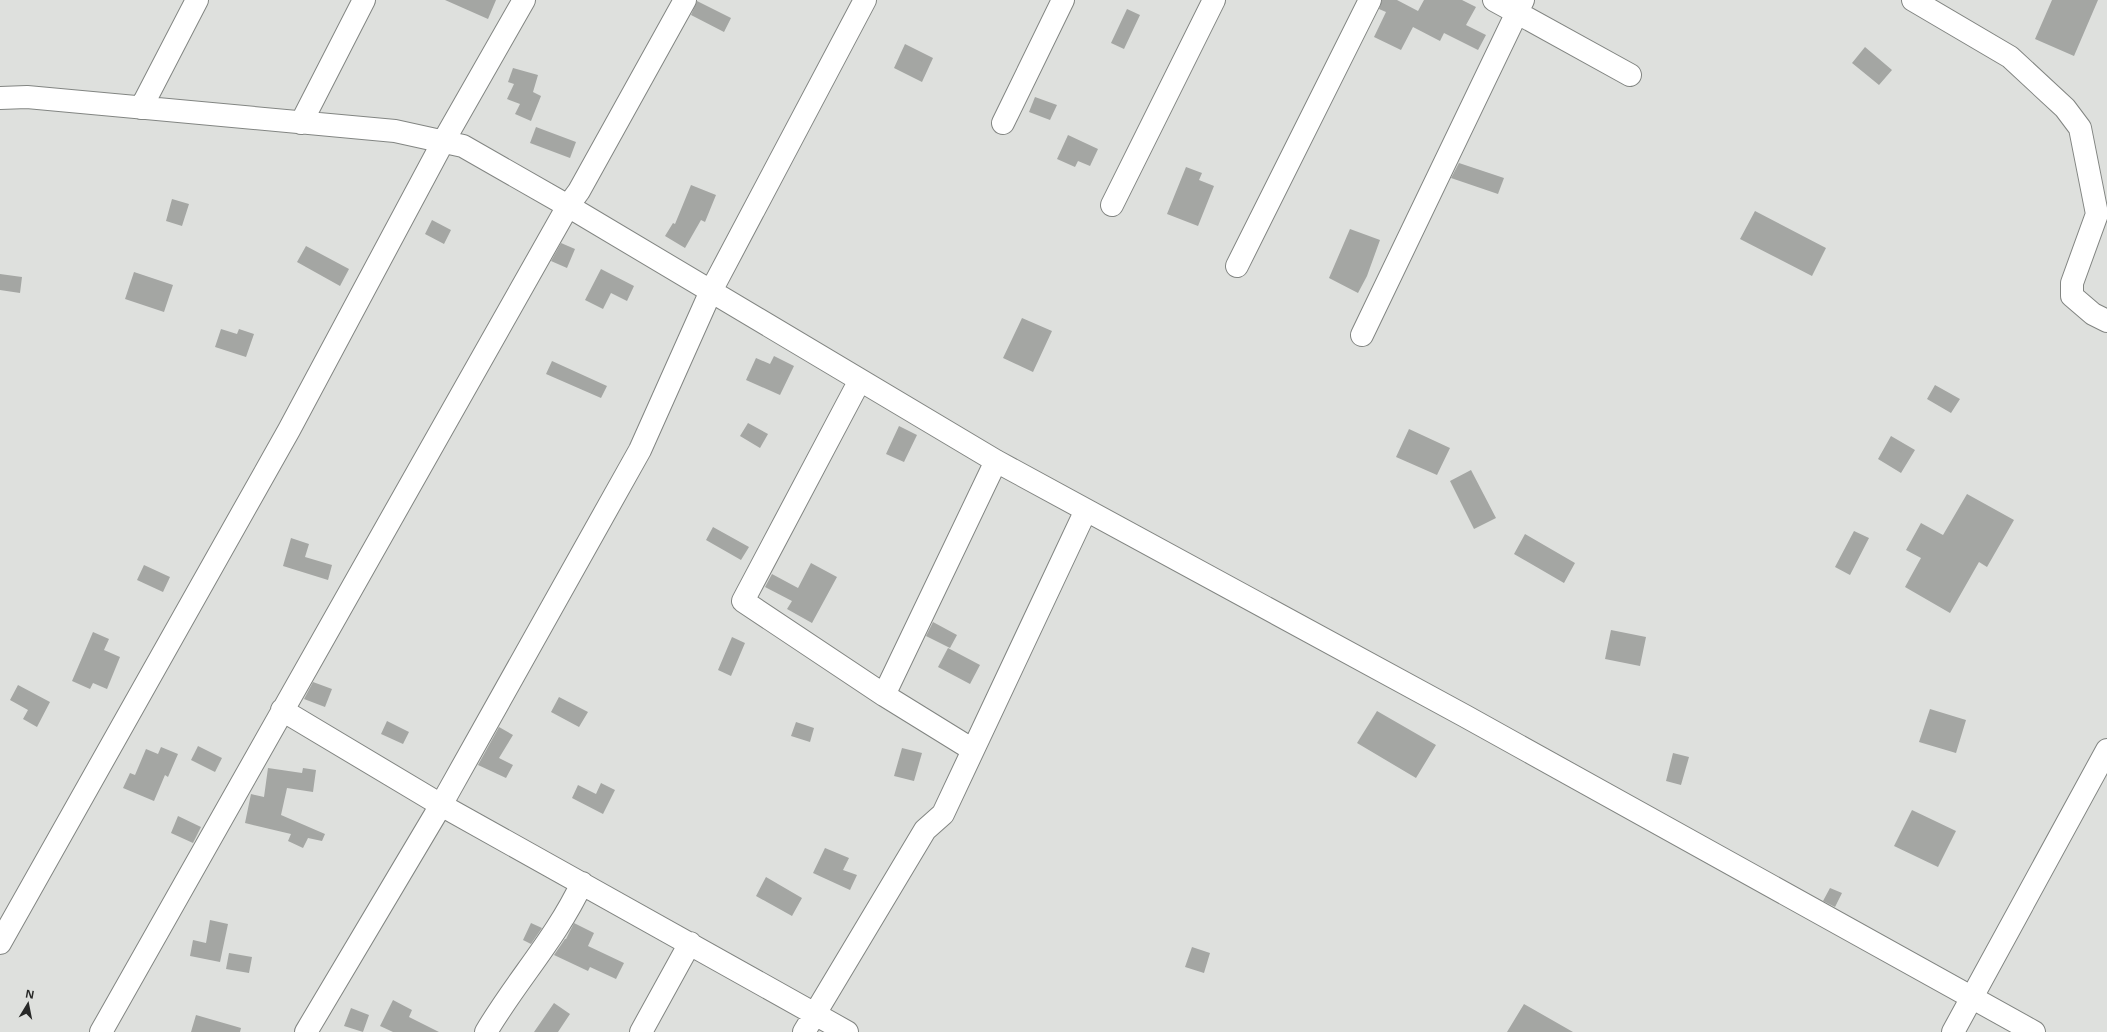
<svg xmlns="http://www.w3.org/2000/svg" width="2107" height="1032" font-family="'Noto Sans',sans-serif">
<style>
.building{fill:#a4a6a3}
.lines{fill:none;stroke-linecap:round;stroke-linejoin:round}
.minor-casing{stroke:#828582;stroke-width:24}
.secondary-casing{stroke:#828582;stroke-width:24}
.minor{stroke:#fff;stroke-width:22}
.secondary{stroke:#fff;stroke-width:22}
</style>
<rect width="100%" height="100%" fill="#dee0dd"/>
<path class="building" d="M445,0h51l-8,19z
M1382,0h15l21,11 6,-11h38l14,7 -10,18 20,10 -8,15 -34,-17 -4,8 -27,-14 -12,23 -27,-13 12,-25 -7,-3z
M2052,0h46l-24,56 -39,-17z
M697,1l34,17 -7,14 -33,-17z
M1127,9l13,6 -16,34 -13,-6z
M905,44l28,14 -11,24 -28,-14z
M1865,47l27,23 -13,15 -27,-22z
M513,68l25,7 -5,17 8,4 -10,25 -16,-7 5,-10 -13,-5 7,-15 -6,-2z
M1035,97l22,8 -7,15 -21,-8z
M536,127l40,15 -6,16 -40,-15z
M1068,135l30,14 -8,17 -12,-5 -3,6 -18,-8z
M1459,163l45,15 -6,16 -47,-16z
M1186,167l16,6 -3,7 15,6 -16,40 -31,-12z
M691,185l25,10 -11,27 -4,-2 -16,28 -20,-12 8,-13 2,1z
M172,199l17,5 -7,22 -16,-5z
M1755,211l71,37 -14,28 -72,-37z
M432,220l19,10 -7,14 -19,-10z
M1350,229l30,11 -13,36 -9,17 -29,-15z
M561,243l14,6 -8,19 -16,-7z
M306,246l43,23 -9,17 -43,-24z
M601,269l33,17 -7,15 -16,-8 -8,16 -18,-9z
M134,272l39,13 -9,27 -39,-13z
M0,274l22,3 -2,16 -20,-3z
M1022,318l30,13 -19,41 -30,-14z
M221,329l16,5 2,-5 15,5 -8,23 -31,-10z
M774,356l20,10 -14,29 -34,-15 10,-22 14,6z
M552,361l55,25 -6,12 -55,-24z
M1935,385l25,14 -9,14 -24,-14z
M748,423l20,11 -8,14 -20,-12z
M899,426l18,9 -13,27 -18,-8z
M1409,429l41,19 -13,27 -41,-18z
M1891,436l24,14 -14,23 -23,-14z
M1471,470l25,48 -22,11 -24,-48z
M1967,494l47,26 -27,47 -8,-5 -29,51 -45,-26 16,-29 -15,-8 15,-27 22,12z
M713,527l36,20 -8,13 -35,-20z
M1854,531l15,7 -19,37 -15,-8z
M1525,534l50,29 -11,20 -50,-29z
M291,538l18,6 -4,13 27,8 -4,15 -45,-14z
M811,563l26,14 -25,46 -25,-14 5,-8 -27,-14 7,-13 26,14z
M144,565l26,12 -7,15 -26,-12z
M933,622l24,13 -7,13 -24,-12z
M1611,630l35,7 -6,29 -35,-7z
M93,632l16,7 -5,11 16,7 -13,32 -14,-6 -3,6 -18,-8z
M732,637l13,6 -14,33 -13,-6z
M948,648l32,17 -10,19 -32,-17z
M313,682l19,7 -7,18 -21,-8z
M18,685l32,17 -13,25 -14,-8 5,-9 -18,-10z
M559,697l29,15 -9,15 -28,-15z
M1930,709l36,11 -10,33 -37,-11z
M1377,711l59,34 -20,33 -59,-35z
M387,721l22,11 -6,12 -22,-10z
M796,722l18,6 -4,14 -19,-6z
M499,727l14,8 -14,23 14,7 -7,13 -28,-13z
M198,746l24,12 -7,14 -24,-12z
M161,747l17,7 -10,23 -3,-2 -11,26 -31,-13 7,-15 5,2 11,-26 12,5z
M902,748l20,5 -8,28 -20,-5z
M1673,753l16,4 -8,28 -15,-4z
M268,768l34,5 1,-5 13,2 -3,22 -26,-4 -6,27 44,19 -3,7 -14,-3 -5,10 -15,-7 3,-7 -46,-11 6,-29 13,3z
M601,783l14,7 -12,24 -31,-16 6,-13 18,9z
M1912,810l44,21 -18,36 -44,-21z
M178,816l23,11 -8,16 -22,-10z
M825,848l24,10 -6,12 14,5 -7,15 -37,-17z
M766,877l36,21 -10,18 -36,-20z
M1830,888l12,5 -7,14 -12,-6z
M210,920l18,4 -8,38 -30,-6 3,-16 13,3z
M531,923l11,5 -11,16 -8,-4z
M574,923l20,10 -6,13 36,17 -8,16 -26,-12 -2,4 -34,-16 11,-16h1z
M1192,947l18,6 -6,20 -19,-6z
M229,953l23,4 -3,16 -23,-4z
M393,1000l19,10 -3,7 30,15h-46l-13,-6z
M554,1003l16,11 -12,18h-24z
M1524,1004l49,28h-66z
M351,1008l18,7 -6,17 -19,-6z
M196,1015l45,13 -1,4h-49z"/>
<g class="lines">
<g class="minor-casing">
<path id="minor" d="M1494,0l136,75
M1913,0l97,57 55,51 15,20 17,86 -25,69v13l21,18 14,7
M0,98l27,-1 368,34 68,15 105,60 428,255 469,255 569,316
M141,108l56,-108
M301,123l63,-123
M1003,123l60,-123
M1112,205l102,-205
M1237,266l133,-266
M1362,335l161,-335
M860,380l-117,221 141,94 89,55
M884,695l112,-234
M282,710l159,95 406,227
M0,943l289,-513 154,-288 81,-142
M101,1032l467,-826 11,-15 106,-191
M306,1032l135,-227 199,-355 71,-159 154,-291
M486,1032c30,-51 71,-95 96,-149
M641,1032l49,-89
M804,1032l121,-202 18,-16 143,-304"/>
</g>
<g class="secondary-casing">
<path id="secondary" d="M1953,1032l154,-282"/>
</g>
<use href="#minor" class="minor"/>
<use href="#secondary" class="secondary"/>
</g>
<g transform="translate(28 1004) rotate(10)" stroke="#dee0dd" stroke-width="3" paint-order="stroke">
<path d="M0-3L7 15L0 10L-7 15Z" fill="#282928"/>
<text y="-6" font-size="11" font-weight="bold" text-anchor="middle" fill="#282928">N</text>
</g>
</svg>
